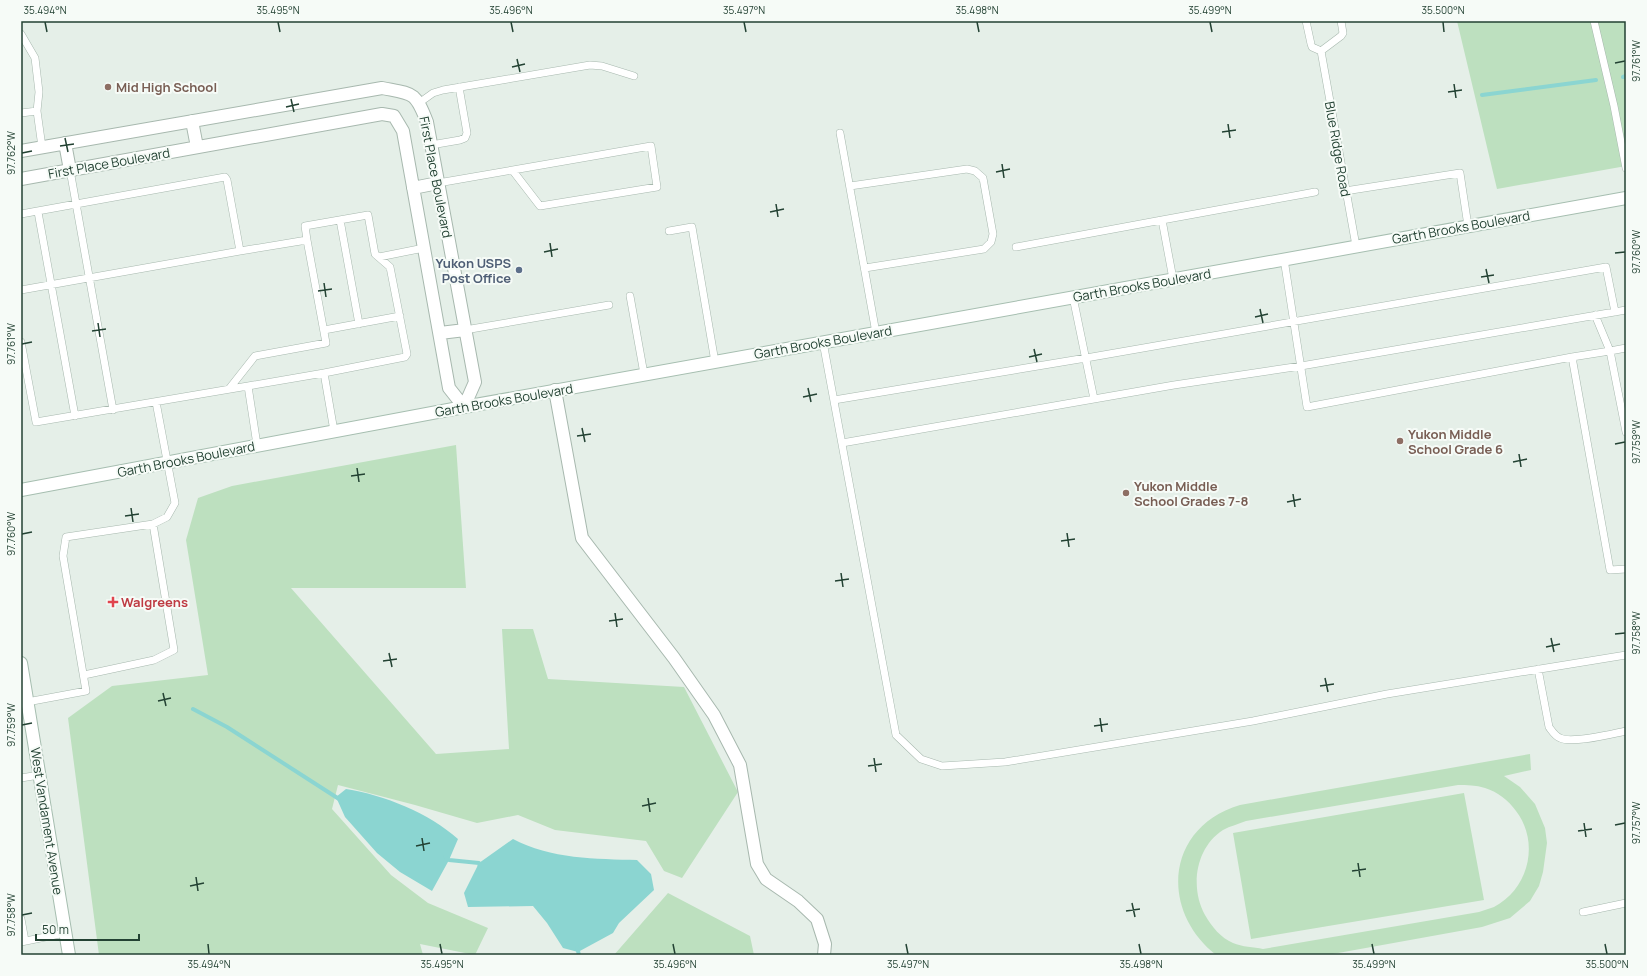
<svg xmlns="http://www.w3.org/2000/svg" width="1647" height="976" font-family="Manrope,sans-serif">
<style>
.green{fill:#bde0bf;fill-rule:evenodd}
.water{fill:#8bd5d1}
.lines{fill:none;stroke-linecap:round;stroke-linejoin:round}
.stream{stroke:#8bd5d1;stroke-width:4}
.lane-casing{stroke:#a7b8ae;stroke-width:8}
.street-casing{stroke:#a7b8ae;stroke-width:14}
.secondary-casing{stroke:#a6beb0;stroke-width:14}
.lane{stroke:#fff;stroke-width:7}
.street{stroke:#fff;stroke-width:12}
.secondary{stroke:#fff;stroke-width:12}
.ticks{fill:none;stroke:#234233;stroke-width:1.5}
.education-dot{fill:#8d6e63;stroke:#f6fbf7;stroke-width:1.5}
.service-dot{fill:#5c6f8a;stroke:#f6fbf7;stroke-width:1.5}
.health-dot{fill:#e0444e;stroke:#f6fbf7;stroke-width:1.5}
.labels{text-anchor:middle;stroke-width:4;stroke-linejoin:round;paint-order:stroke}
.education-label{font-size:13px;font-weight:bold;fill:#785e54;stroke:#f6fbf7;text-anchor:start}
.street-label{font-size:13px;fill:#234233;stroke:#f6fbf7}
.service-label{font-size:13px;font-weight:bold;fill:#4e5e75;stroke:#f6fbf7;text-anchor:end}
.health-label{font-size:13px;font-weight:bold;fill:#be3a42;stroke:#f6fbf7;text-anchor:start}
.neatline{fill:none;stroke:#234233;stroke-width:1.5}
.ticks-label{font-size:10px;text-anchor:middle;fill:#234233}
</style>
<rect width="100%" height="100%" fill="#e5efe8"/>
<path class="green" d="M1457,21h169v145l-129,23z
M456,445l10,143h-175l145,166 73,-5 -7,-120h31l15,50 136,8 54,105 -56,86 -18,-7 -18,-30 -91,-11 -37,-15 -41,8 -62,-18 -77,-20 -6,24 59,66 37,28 60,25 -13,27 -55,-11 3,11h-324l-31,-237 44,-32 96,-11 -22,-135 12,-42 34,-12z
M1530,754l1,16 -27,6 16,11 15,17 10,24 2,15 -4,29 -4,14 -9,15 -20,17 -28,9 -155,28h-111c-57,-45 -50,-128 24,-150zM1458,785c9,0 18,0 27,3 13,4 23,12 31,23 24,31 13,78 -22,96 -5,2 -10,3 -15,5l-216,37c-9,-2 -21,-2 -30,-6 -12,-5 -21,-16 -28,-28 -15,-27 -10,-67 18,-85 7,-4 16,-6 23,-9z
M1464,793l20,107 -233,39 -18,-106z
M668,893l82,43 4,19h-140z"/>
<path class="water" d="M346,789c38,6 83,24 112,50l-9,21 -17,31 -32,-19 -23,-19 -32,-36 -9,-20z
M513,839c37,20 84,20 124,21l14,14 3,16 -35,33 -6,10 -35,19 -15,-4 -16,-25 -14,-17 -65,1 -4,-14 15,-30z"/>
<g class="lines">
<path class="stream" d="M1623,77l3,-1
M1482,95l114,-15
M193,709l34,18 112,72
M445,857l4,3 30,3 1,4
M577,947l2,8"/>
<g class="lane-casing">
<path id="lane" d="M1306,21l5,23 1,3 9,4
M1594,21l20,85 12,62
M21,34l14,24 4,34 -2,19
M1321,51l35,195
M1321,51l20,-15 2,-3 -2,-12
M419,103l14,-10 10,-3 147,-25 12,1 32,10
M21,113l16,-2 5,36
M840,133l36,200
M431,145l29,-5 5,-2 2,-5 -8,-46
M70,170l43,240
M438,183l213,-37 6,41 -117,19 -27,-35
M850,186l117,-17 8,2 8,7 10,56 -2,8 -7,7 -119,19
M1345,191l115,-18 8,53
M38,212l37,204
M21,214l204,-37 2,3 13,71 67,-11 19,103 -71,13 -26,33
M340,220l19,104
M669,231l23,-4 23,135
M307,240l-2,-14 63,-11 7,39 15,13 17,87 -2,3 -81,16 10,58
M1016,247l146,-27
M379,257l45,-9
M1284,259l23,148 265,-50 38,-6 -15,-36
M1173,279l-11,-59 153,-28
M21,290l219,-39
M630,296l14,78
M1073,297l21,102
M324,330l76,-14
M465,330l144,-25
M21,342l15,80 212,-36 9,59
M823,342l73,393 25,24 21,7 63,-4 248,-41 134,-27 239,-39
M1626,348l-16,3 16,81
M1572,357l38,213 16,-1
M248,386l76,-13
M834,400l252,-42 520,-91 9,45
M842,443l332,-58 127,-19 325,-56
M1538,669l11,58c3,4 6,9 11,11 12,6 51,-4 66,-7
M84,675l70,-15 20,-10 -21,-126
M27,702l59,-11 -23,-135 3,-19 87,-13 14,-7 8,-14 -19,-101
M21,778l18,-3
M1583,912l43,-9
M21,919l4,22
M21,942l44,-9"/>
</g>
<g class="street-casing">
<path id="street" d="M192,121l5,26
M65,143l5,27
M21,151l361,-63c31,6 33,3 45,34l48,260 -11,25 -15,-19 -46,-257 -9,-15 -12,-2 -361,65
M413,188l25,-5
M440,333l25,-3
M555,390l27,148 92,120 40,57 26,50 17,99 9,15 32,22 19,18 8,25 -1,11"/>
</g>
<g class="secondary-casing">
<path id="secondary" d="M21,490l443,-83 1162,-209
M21,663l48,292"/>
</g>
<use href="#lane" class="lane"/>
<use href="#street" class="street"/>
<use href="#secondary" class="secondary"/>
</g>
<path class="ticks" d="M45,22l2,10M278,22l2,10M511,22l2,10M744,22l2,10M977,22l2,10M1210,22l2,10M1443,22l1,10M517,59l3,13M1615,63l10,-2M512,67l13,-3M1454,84l2,14M1448,92l14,-2M291,99l3,13M286,107l13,-3M1228,124l2,14M1222,132l14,-2M65,138l3,14M60,146l14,-2M22,153l10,-2M1002,164l2,14M996,172l14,-3M776,204l2,13M770,212l14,-3M550,243l2,14M544,252l14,-3M1615,253l10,-1M1486,269l3,14M1481,277l13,-2M324,283l2,14M318,291l14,-2M1260,309l3,14M1255,317l13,-3M98,323l2,14M92,331l14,-2M22,344l10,-2M1034,349l3,13M1029,357l13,-3M808,388l3,14M803,397l14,-3M582,428l3,14M577,436l14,-2M1615,444l10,-2M1519,454l2,13M1513,462l14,-3M357,468l2,14M351,476l14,-2M1293,494l2,13M1287,502l14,-3M131,508l2,14M125,516l14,-2M1067,533l2,14M22,534l10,-2M1061,541l14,-2M841,573l2,14M835,581l14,-2M615,613l2,14M609,621l14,-2M1615,634l10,-1M1551,638l3,14M1546,647l14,-3M389,653l3,14M383,661l14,-2M1325,678l3,14M1320,686l14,-2M163,693l3,13M158,701l13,-3M1100,718l2,14M22,725l10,-2M1094,726l14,-2M874,758l2,14M868,766l14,-2M648,798l2,14M642,806l14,-3M1584,823l2,14M1615,825l10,-2M1578,831l14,-2M422,838l2,13M416,846l14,-3M1358,863l2,14M1352,871l14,-2M196,877l2,14M190,886l14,-3M1132,903l3,14M1126,911l14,-2M22,915l10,-2M208,944l1,10M440,944l2,10M673,944l2,10M906,944l2,10M1139,944l2,10M1372,944l2,10M1605,944l2,10"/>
<g class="education-dot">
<circle cx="108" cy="87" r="4"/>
<circle cx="1400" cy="441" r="4"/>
<circle cx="1126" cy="493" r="4"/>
</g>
<circle class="service-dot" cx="519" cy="270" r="4"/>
<path class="health-dot" d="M111 596h4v4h4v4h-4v4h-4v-4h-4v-4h4z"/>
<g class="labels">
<g class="education-label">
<text x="116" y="92">Mid High School</text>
<text x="1408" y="439">Yukon Middle<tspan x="1408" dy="15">School Grade 6</tspan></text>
<text x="1134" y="491">Yukon Middle<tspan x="1134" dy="15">School Grades 7-8</tspan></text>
</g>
<g class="street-label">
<text transform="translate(1338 149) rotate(80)" y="5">Blue Ridge Road</text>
<text transform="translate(109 163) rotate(-10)" y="5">First Place Boulevard</text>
<text transform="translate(436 177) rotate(79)" y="5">First Place Boulevard</text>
<text transform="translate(1461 227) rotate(-10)" y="5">Garth Brooks Boulevard</text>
<text transform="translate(1142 285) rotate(-10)" y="5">Garth Brooks Boulevard</text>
<text transform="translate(823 342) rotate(-10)" y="5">Garth Brooks Boulevard</text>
<text transform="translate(504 400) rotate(-10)" y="5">Garth Brooks Boulevard</text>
<text transform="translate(186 459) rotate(-11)" y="5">Garth Brooks Boulevard</text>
<text transform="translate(47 821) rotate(81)" y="5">West Vandament Avenue</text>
</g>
<g class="service-label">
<text x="511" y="268">Yukon USPS<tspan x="511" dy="15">Post Office</tspan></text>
</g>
<g class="health-label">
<text x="121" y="607">Walgreens</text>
</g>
</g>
<rect width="1647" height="976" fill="none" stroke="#f6fbf7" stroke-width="44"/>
<path d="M36 934v6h103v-6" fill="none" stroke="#234233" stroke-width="2"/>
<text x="42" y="934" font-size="12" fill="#234233" stroke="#f6fbf7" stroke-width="3" paint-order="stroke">50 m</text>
<rect x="22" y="22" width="1603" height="932" class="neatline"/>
<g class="ticks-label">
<text x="45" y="14">35.494°N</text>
<text x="278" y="14">35.495°N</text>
<text x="511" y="14">35.496°N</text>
<text x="744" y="14">35.497°N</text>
<text x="977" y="14">35.498°N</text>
<text x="1210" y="14">35.499°N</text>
<text x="1443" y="14">35.500°N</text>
<text transform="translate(1636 61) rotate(-90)" y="4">97.761°W</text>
<text transform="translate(11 153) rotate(-90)" y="4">97.762°W</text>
<text transform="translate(1636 252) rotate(-90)" y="4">97.760°W</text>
<text transform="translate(11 344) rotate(-90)" y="4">97.761°W</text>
<text transform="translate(1636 442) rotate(-90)" y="4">97.759°W</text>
<text transform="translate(11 534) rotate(-90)" y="4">97.760°W</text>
<text transform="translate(1636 633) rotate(-90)" y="4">97.758°W</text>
<text transform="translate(11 725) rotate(-90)" y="4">97.759°W</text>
<text transform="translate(1636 823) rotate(-90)" y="4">97.757°W</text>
<text transform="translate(11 915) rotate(-90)" y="4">97.758°W</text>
<text x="209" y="968">35.494°N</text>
<text x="442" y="968">35.495°N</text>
<text x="675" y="968">35.496°N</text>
<text x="908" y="968">35.497°N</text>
<text x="1141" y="968">35.498°N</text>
<text x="1374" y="968">35.499°N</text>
<text x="1607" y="968">35.500°N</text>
</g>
</svg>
